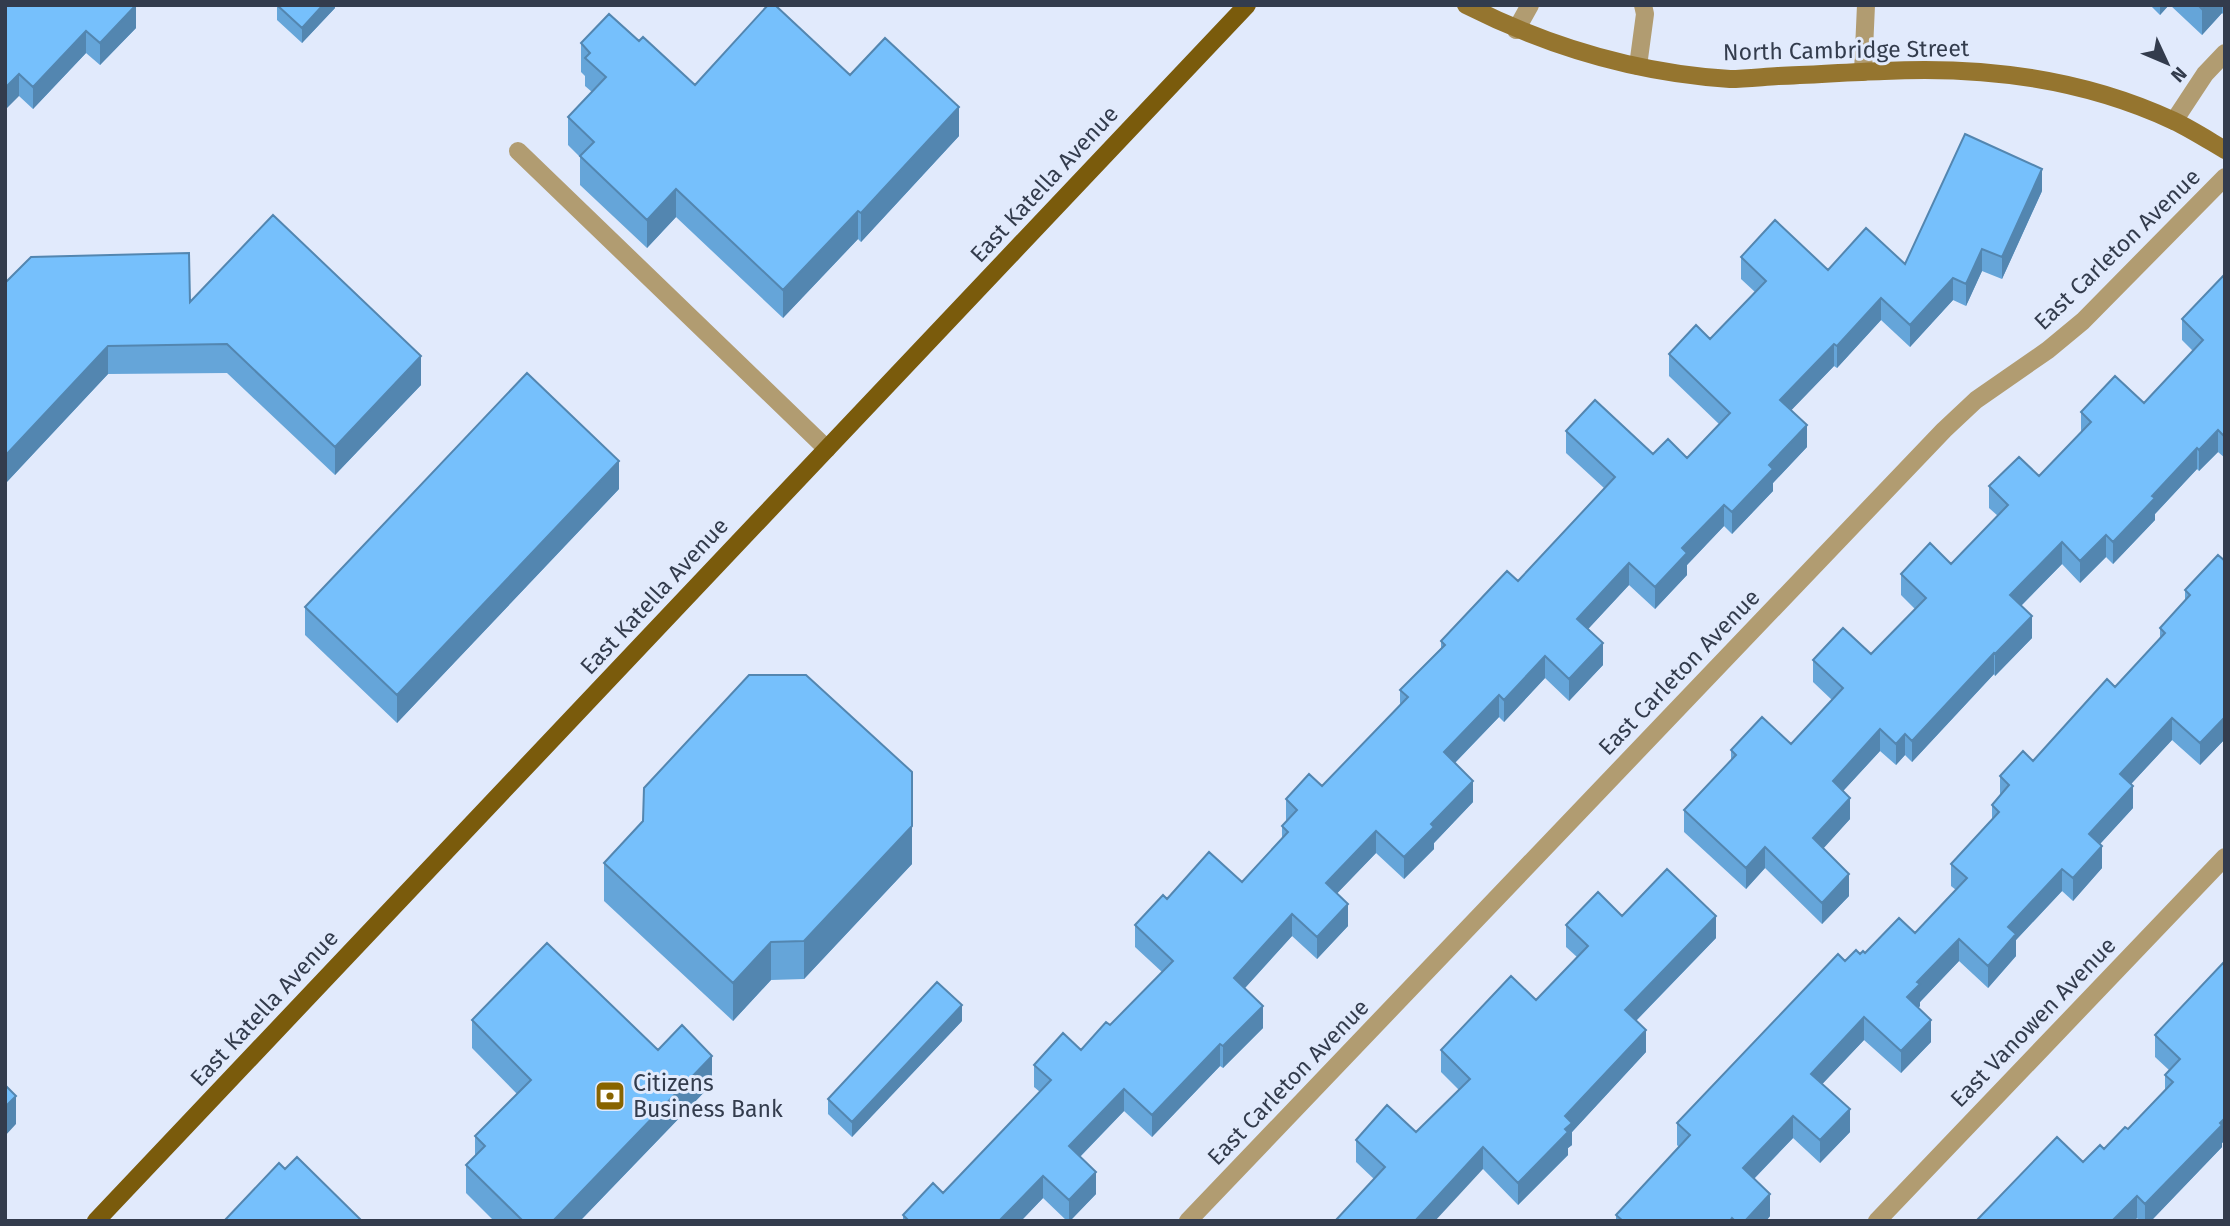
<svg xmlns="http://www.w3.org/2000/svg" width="2230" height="1226" font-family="'Fira Sans',sans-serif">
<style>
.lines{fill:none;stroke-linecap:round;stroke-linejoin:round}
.lane{stroke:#b19c71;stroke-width:18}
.street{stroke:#b19c71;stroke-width:18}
.secondary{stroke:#95752f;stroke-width:18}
.primary{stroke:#7a5b0c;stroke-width:18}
.wall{fill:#65a5d9}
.shaded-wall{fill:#5386b0}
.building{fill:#76c0fc;stroke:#5386b0;stroke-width:2}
.labels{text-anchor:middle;stroke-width:6;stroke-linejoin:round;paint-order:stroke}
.street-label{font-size:23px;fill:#333c4d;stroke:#e1eafc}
.poi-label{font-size:23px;fill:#333c4d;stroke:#e1eafc;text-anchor:start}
</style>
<rect width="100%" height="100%" fill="#e1eafc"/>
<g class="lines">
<path class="lane" d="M1516,30l14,-25
M1638,66l7,-52 -2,-9
M1863,72l3,-67
M2174,121l31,-47 20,-21
M518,151l309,298"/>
<path class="street" d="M1188,1221l756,-791 32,-30 72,-50 35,-29 142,-144
M1877,1221l348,-364"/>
<path class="secondary" d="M1466,5c83,42 170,68 264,74 15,0 32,-2 48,-3 35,-1 70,-4 106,-5 98,-5 200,8 290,50 17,8 34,19 51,29"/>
<path class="primary" d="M96,1221l1151,-1216"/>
</g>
<path class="wall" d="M5,5l131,23 -36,37 -14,-12 -53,56 -14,-13z
M277,5h58v3l-33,35 -25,-23z
M2150,5h19l-9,10z
M2170,5h55v11l-3,-3 -20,22z
M639,41l56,44 155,-10 109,61 -98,106 -3,-3 -75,79 -107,-101 -29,31 -67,-63v-28l-12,-12v-28l24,-25 -7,-6v-10l-4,-4v-29z
M2042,191l-40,88 -20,-8 -16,35 -13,-6 -43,47 -29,-27 -44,48 -3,-2 -43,44 16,37 -34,36v8l-41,43 -8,-8 -37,39v10l-32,34 -26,-24 -41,44 15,36 -34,36 -24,-23 -41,44 -5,-5 -44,46 18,39 -39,41v6l-30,30 -28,-26 -39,40 11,33 -31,33 -25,-23 -47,52 18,40 -40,40 -3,-2 -68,71 -28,-26 -44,46 16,37 -26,27h-3l-24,-23 -22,23h-118v-6l40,-22 97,-101 -6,-5v-22l47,-15 29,-25 52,-53 -27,-25v-22l32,-26 75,-17 40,-44v-12l4,-5v-22l36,-13 78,-81v-15l41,-42v-7l77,-60 86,-93 -38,-35v-22l87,23 34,4 32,-34 -50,-48v-22l41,-15 45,-47 -14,-13v-22l87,13 77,-6z
M2225,276v182l-7,-6 -19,19 -2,-2 -42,45v6l-42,44 -7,-7 -26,26 -18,-19 -41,42 11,32 -37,38 -1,-2 -82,88 -7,-7 -9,10 -16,-14 -37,40 7,28 -27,29 26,48 -27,28 -57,-56 -19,21 -62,-57v-22l47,-49v-11l60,-6 41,-44 -19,-18v-22l58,-6 44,-45 -14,-14v-21l50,-10 47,-48 -9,-8v-22l50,-10 42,-44v-20l63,-9 49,-52 -11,-11v-21z
M5,283l416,102 -86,90 -108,-102 -119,1 -103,110z
M619,489l-222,234 -92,-88v-28z
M2225,561v178l-25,26 -28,-25 -41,44 2,24 -33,36 2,24 -29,33 -11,-10 -46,49v16l-28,32 -29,-27 -39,41v4l-2,2 13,34 -30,31 -37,-33 -42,44 28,48 -30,31 -27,-25 -39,41 16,37 -4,5h-150v-6l63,-68 -2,-2v-22l168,-162 70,-28 41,-43 -5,-4v-22l41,-45v-14l8,-10v-19l33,-15 82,-74 45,-48v-11l25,-27v-11z
M604,863l308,1 -108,115 -33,1 -38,41 -129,-120z
M1622,916l94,22 -80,83 10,31 -74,80v13l-4,3v7l-50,50 -35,-36 -109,10 -18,-17v-22l60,-8 43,-42 -18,-18v-22l95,-50 41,-43 -11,-10v-22z
M2225,963v177l-3,3v4l-71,74h-12l-2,-3 -3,3h-158l107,-59 21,-13 24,-20 37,-39v-15l4,-5 -14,-13v-22z
M472,1020l186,30 54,34 -132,137h-86l-28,-28v-28l9,-9v-20l42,-42 -45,-46z
M962,1021l-110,116 -24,-23v-15z"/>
<path class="shaded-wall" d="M136,5v23l-36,37v-22z
M323,5h12v3l-33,35v-15z
M2160,5h9l-9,10z
M2206,5h16v8l-20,22v-26z
M86,31v22l-53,56v-22z
M19,74v22l-14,14v-22z
M959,107v29l-98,106v-29z
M2042,169v22l-40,88v-22z
M676,189v28l-29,31v-28z
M858,211v28l-75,79v-28z
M1982,249v22l-16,35v-22z
M1953,278v22l-43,47v-22z
M1881,298v22l-44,48v-22z
M1834,344v22l-54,56v-22z
M108,346v28l-103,110v-28z
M421,356v29l-86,90v-28z
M1807,425v22l-34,36v8l-41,43v-22l37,-47z
M2218,430v22l-19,19v-21z
M2197,448v21l-42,45v6l-42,44v-22l39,-46z
M619,461v28l-222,234v-28z
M1724,505v21l-37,39v10l-32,34v-22l27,-39z
M2106,535v22l-26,26v-22z
M2062,542v22l-52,53v-22z
M1629,563v22l-52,56v-22z
M2032,616v22l-37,38v-22z
M1603,643v22l-34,36v-22z
M1994,653v21l-82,88v-21z
M1545,656v22l-41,44v-22z
M1499,695v22l-55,57v-22z
M2225,717v22l-25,26v-22z
M2172,718v22l-52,56v-22z
M1880,729v22l-47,51v-21z
M1905,734v21l-9,10v-21z
M1473,781v21l-39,41v6l-30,30v-22l27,-33z
M2133,786v22l-44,48v-22z
M1850,798v21l-37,41v-22z
M912,826v38l-108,115v-38z
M1376,831v22l-50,52v-22z
M2102,846v22l-29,33v-23z
M1765,847v21l-19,21v-21z
M2062,869v22l-46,49v16l-28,32v-22l20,-39z
M1849,874v22l-27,28v-21z
M1348,904v22l-31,33v-22z
M1292,914v22l-58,64v-22z
M1716,916v22l-91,94v-22z
M1959,939v22l-39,41v4l-13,13v-22l10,-15z
M771,942v38l-38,41v-38z
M962,1005v16l-110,116v-15z
M1263,1006v22l-40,40v-22z
M1864,1017v23l-53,56v-22z
M1931,1020v22l-30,31v-22z
M1646,1030v22l-74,80v13l-4,3v7l-50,50v-22l47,-67z
M1220,1044v22l-68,71v-22z
M712,1056v28l-132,137h-27z
M1124,1089v22l-55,57v-22z
M16,1096v28l-11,12v-29z
M1850,1109v23l-30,31v-23z
M1793,1116v22l-50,52v-22z
M2225,1118v22l-3,3v4l-71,74h-6v-17z
M1483,1147v22l-48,52h-20z
M1096,1172v22l-26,27h-1v-21z
M1043,1176v22l-22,23h-22z
M1770,1194v22l-4,5h-21z
M2137,1196v22l-3,3h-22z"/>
<path class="building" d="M5,5h131l-36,38 -14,-12 -53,56 -14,-13 -14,14z
M277,5h46l-21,23z
M768,5h7l75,70 35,-37 74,69 -98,106 -3,-2 -75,79 -107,-101 -29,31 -67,-64 14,-14 -26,-25 38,-40 -21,-19 5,-5 -9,-10 28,-29 30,27 4,-4 52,48z
M2198,5h8l-4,4z
M1965,134l77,35 -40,88 -20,-8 -16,35 -13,-6 -43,47 -29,-27 -44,48 -3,-2 -54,56 27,25 -38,40 4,4 -41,43 -8,-7 -42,43 5,5 -32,34 -26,-24 -52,56 26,24 -34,36 -24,-23 -41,44 -5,-5 -55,57 29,29 -42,43 3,3 -30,30 -28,-26 -50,52 22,21 -31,33 -25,-23 -58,64 29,28 -40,40 -3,-2 -68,71 -28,-26 -55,57 27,26 -27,28 -26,-24 -44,45h-90l-6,-6 30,-32 10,10 108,-113 -17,-15 29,-32 18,17 25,-28 4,3 63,-64 -38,-36 28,-30 4,4 42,-47 33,30 46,-50 -6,-6 15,-16 -11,-11 23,-25 13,12 86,-89 -8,-7 45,-45 -4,-4 66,-70 11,10 97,-104 -49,-46 29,-31 58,54 15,-15 19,19 43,-45 -61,-59 27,-29 14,14 56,-58 -25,-24 34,-37 53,50 38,-42 39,36z
M273,215l148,141 -86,91 -108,-103 -119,2 -103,110v-173l26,-26 158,-4 1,49z
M2224,275l1,162 -7,-7 -19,20 -2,-2 -45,48 3,2 -42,44 -7,-7 -26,26 -18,-19 -52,53 22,21 -37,38 -1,-1 -82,88 -7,-7 -9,10 -16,-15 -47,52 17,17 -37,40 36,36 -27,29 -57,-56 -19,21 -62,-58 52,-55 -5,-5 31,-33 29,27 52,-56 -30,-28 30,-32 28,26 55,-56 -25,-24 29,-31 21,21 57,-59 -19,-19 30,-29 20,19 52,-54 -10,-10 34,-36 29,27 59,-63 -21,-21z
M527,373l92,88 -222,234 -92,-88z
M2218,555l7,6v156l-25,26 -28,-25 -52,56 13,12 -44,48 13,12 -29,32 -11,-9 -54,58 8,7 -28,32 -29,-27 -42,43 3,2 -13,13 24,23 -30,31 -37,-34 -53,57 39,35 -30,31 -27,-24 -50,52 27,26 -25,27h-10l-3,-3 -2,3h-107l-7,-6 74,-80 -13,-12 161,-169 7,7 11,-11 4,4 3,-3 2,2 34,-35 16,15 52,-55 -16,-14 48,-52 -7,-7 17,-20 -9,-9 23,-25 10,10 74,-82 8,8 50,-54 -5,-5 30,-33 -5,-5z
M749,675h57l106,97v54l-108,115 -33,1 -38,41 -129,-120 39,-42 1,-33z
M1667,869l49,47 -91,94 21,20 -81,86 7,7 -7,6 3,3 -50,51 -35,-36 -68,74h-80l50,-54 -29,-27 31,-35 29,27 54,-53 -29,-29 70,-74 25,24 52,-54 -22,-21 32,-33 24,24z
M547,943l111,107 24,-25 30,31 -159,165h-30l-57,-56 19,-19 -10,-10 56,-56 -59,-60z
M2224,962l1,156 -5,5 2,2 -77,79 -8,-8 -25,25h-136l81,-84 26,25 17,-17 4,4 21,-22 3,2 45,-47 -8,-7 15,-16 -25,-24z
M937,982l25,23 -110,117 -24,-23z
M5,1085l11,11 -11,11z
M297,1157l65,64h-138l55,-58 6,6z"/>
<defs>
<g id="bank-square" transform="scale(1.575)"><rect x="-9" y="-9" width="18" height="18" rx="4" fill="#886400" stroke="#e1eafc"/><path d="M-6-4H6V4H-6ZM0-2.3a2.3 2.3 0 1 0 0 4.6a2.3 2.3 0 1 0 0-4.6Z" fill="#fff"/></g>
</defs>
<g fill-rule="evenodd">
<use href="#bank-square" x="610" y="1096"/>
</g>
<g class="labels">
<g class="street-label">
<text transform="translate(1846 50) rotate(-1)" y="8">North Cambridge Street</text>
<text transform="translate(1044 184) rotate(-47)" y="8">East Katella Avenue</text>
<text transform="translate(2117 249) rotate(-44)" y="8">East Carleton Avenue</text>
<text transform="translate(654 596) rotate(-47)" y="8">East Katella Avenue</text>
<text transform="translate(1679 672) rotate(-46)" y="8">East Carleton Avenue</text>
<text transform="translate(264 1008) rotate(-47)" y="8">East Katella Avenue</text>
<text transform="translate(2033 1022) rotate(-46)" y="8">East Vanowen Avenue</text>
<text transform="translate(1288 1082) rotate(-46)" y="8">East Carleton Avenue</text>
</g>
<g class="poi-label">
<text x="633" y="1091">Citizens<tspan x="633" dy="26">Business Bank</tspan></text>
</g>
</g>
<rect width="2230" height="1226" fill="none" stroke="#333c4d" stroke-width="14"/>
<g transform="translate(2167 63) rotate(134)" stroke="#e1eafc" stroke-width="5" paint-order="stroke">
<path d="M0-5L12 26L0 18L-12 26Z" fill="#333c4d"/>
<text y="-10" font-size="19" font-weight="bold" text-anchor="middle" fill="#333c4d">N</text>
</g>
</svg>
